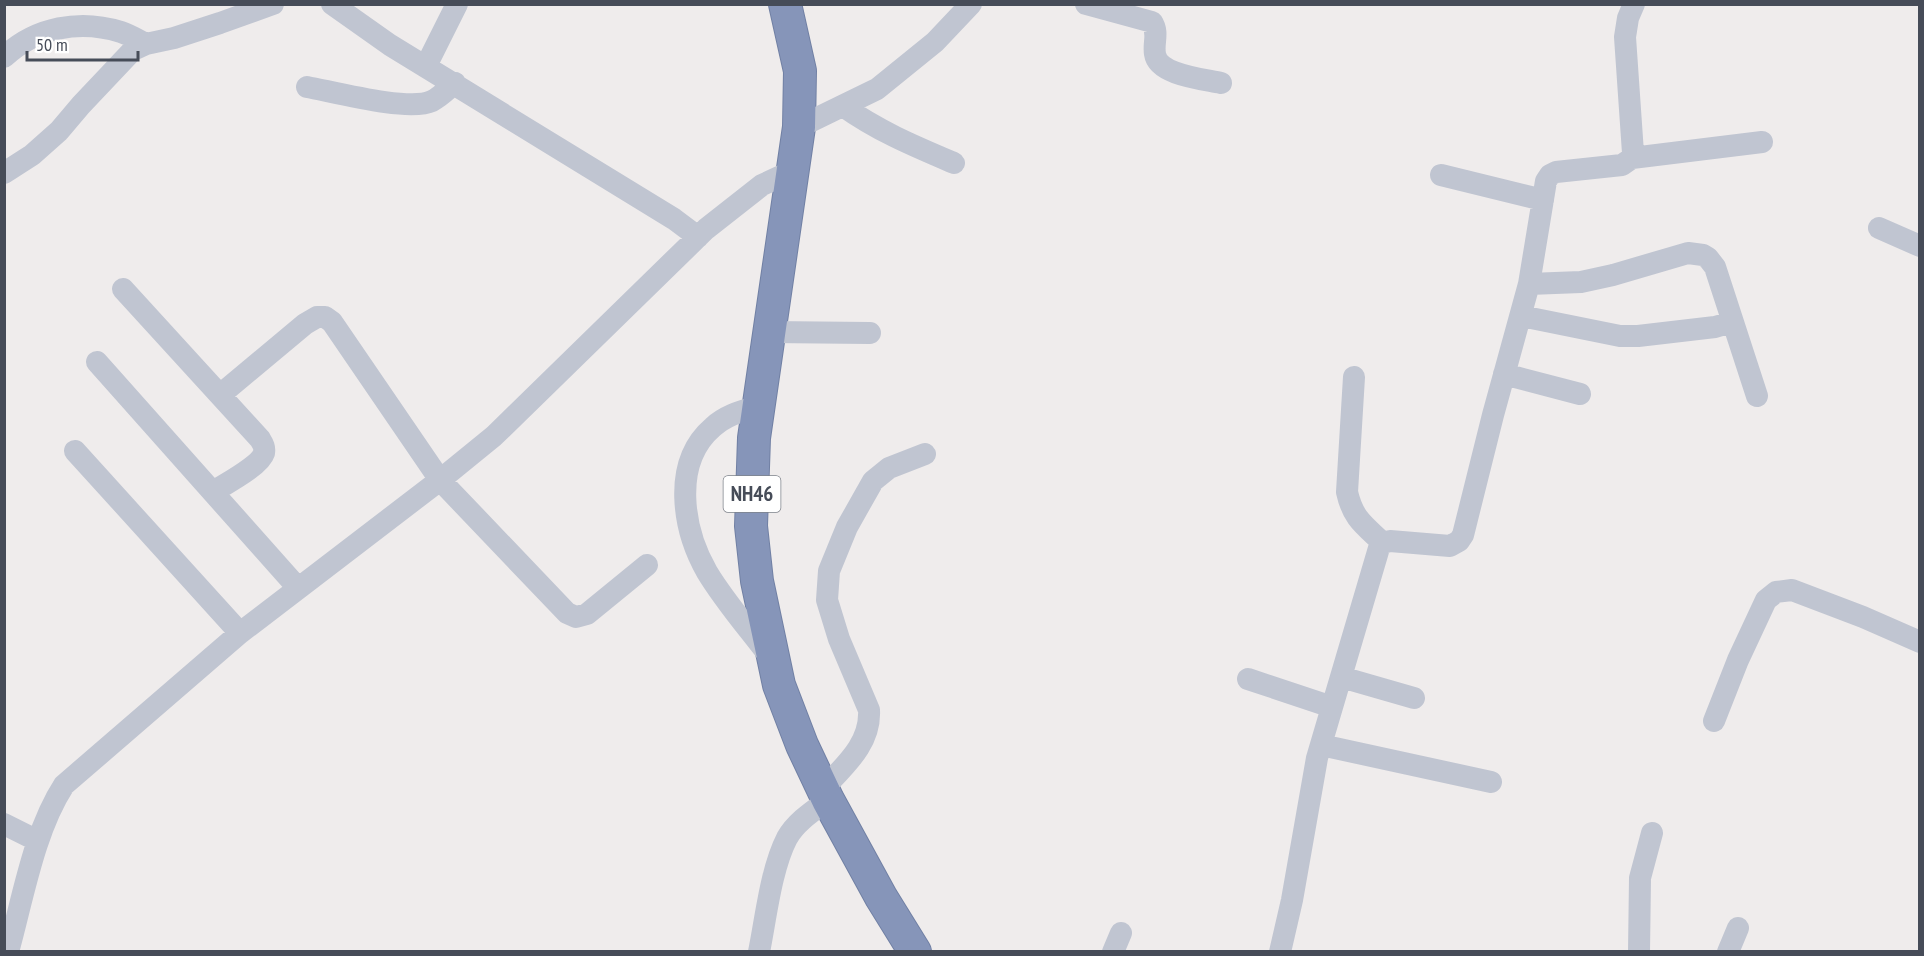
<svg xmlns="http://www.w3.org/2000/svg" width="1924" height="956" font-family="'PT Sans Narrow',sans-serif">
<style>
.lines{fill:none;stroke-linecap:round;stroke-linejoin:round}
.highway-casing{stroke:#7180a4;stroke-width:34}
.minor{stroke:#c0c5d1;stroke-width:22}
.highway{stroke:#8695b9;stroke-width:32}
.labels{text-anchor:middle;stroke-width:6;stroke-linejoin:round;paint-order:stroke}
.shield{fill:#fff;stroke:#7e828a;stroke-width:1.5}
.shield-label{font-size:21px;font-weight:bold;fill:#464c58}
</style>
<rect width="100%" height="100%" fill="#efecec"/>
<g class="lines">
<g class="highway-casing">
<path id="highway" d="M785,4l15,67 -1,56 -45,311 -3,88 6,55 22,104 23,60 26,55 53,97 34,55"/>
</g>
<path class="minor" d="M332,4l58,41 284,174 24,18
M1086,4l66,18c7,11 1,20 3,32 3,21 48,25 66,29
M4,57c32,-30 76,-38 117,-25 9,3 17,8 25,12
M426,66l31,-62
M307,87c27,5 102,25 125,14 8,-4 16,-12 23,-18
M843,106c35,25 71,40 111,57
M799,127l78,-38 58,-47 36,-38
M1632,158l130,-16
M4,173l28,-18 27,-24 22,-26 52,-55 13,-6 28,-6 46,-15 53,-19
M1441,175l102,25
M1879,228l41,18
M1529,284l52,-2 32,-7 75,-22 15,2 5,3 7,9 42,129
M123,289l137,150c3,5 5,8 4,14 -4,13 -39,31 -51,39
M1521,316l99,20h18l77,-9 17,-5
M769,332l101,1
M97,362l201,226
M1504,374l76,20
M1354,377l-7,115c6,27 17,33 36,51
M220,395l85,-71 12,-7h8l7,5 108,158 127,133 9,4 11,-3 60,-49
M758,406c-16,5 -32,9 -45,21 -42,36 -30,103 -6,145 18,30 42,57 63,85
M75,451l165,182
M1341,677l73,21
M1248,679l84,28
M1714,721l24,-61 28,-60 10,-8 16,-2 71,27 57,25
M1321,745l170,37
M823,789c21,-23 48,-45 46,-79l-30,-71 -12,-39 2,-29 18,-44 26,-46 16,-13 36,-14
M4,824l34,17
M8,952c15,-54 26,-121 56,-167l176,-152 200,-153 54,-44 212,-207 56,-44 30,-14
M759,952c7,-35 12,-83 28,-114 9,-16 26,-27 41,-38
M1113,952l8,-19
M1280,952l12,-52 25,-142 62,-210 4,-5 7,-2 60,5 9,-5 4,-6 30,-120 36,-131 17,-103 4,-6 6,-3 66,-7 10,-7 1,-5 -8,-116 3,-19 6,-14
M1639,952l1,-74 12,-45
M1728,952l10,-24"/>
<use href="#highway" class="highway"/>
</g>
<g class="labels">
<rect class="shield" x="723.5" y="476" width="57" height="36" rx="4.5"/>
<g class="shield-label">
<text x="752" y="501">NH46</text>
</g>
</g>
<rect width="1924" height="956" fill="none" stroke="#464c58" stroke-width="12"/>
<path d="M27 51v9h111v-9" fill="none" stroke="#464c58" stroke-width="3"/>
<text x="36" y="51" font-size="18" fill="#464c58" stroke="#ffffff" stroke-width="4.5" paint-order="stroke">50 m</text>
</svg>
